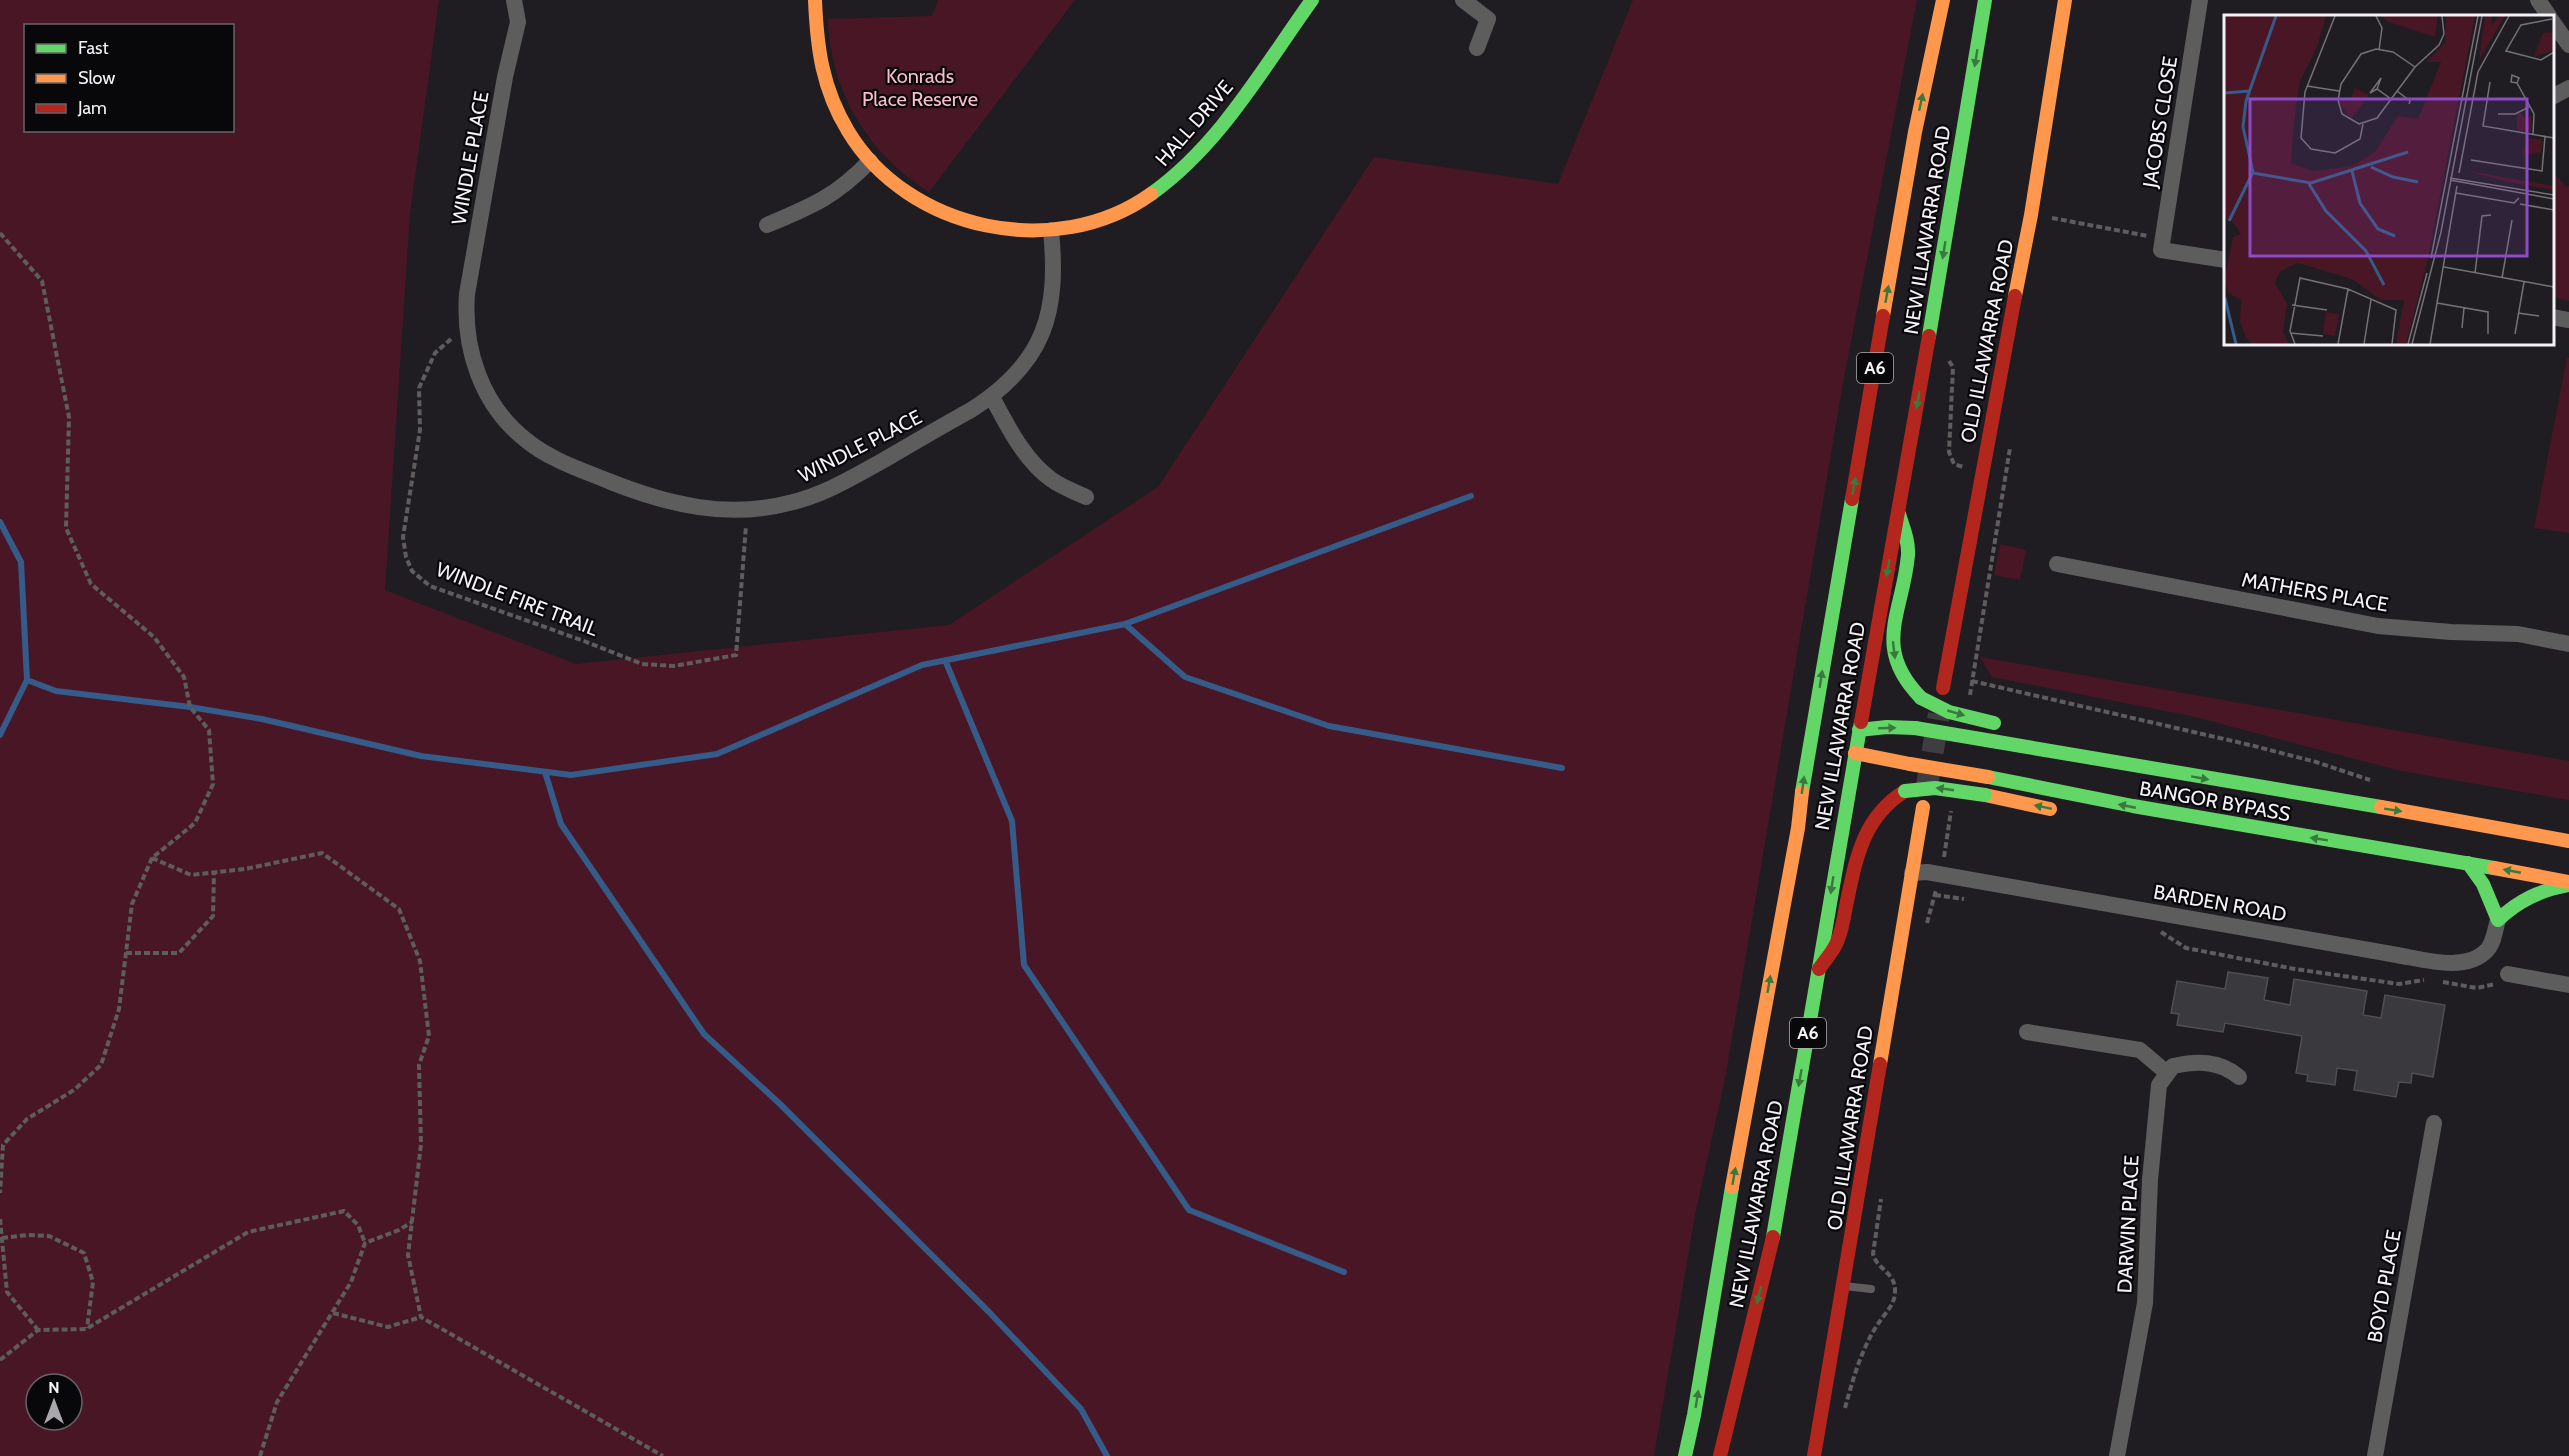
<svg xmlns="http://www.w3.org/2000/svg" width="2569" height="1456" font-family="Cabin,sans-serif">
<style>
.green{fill:#491625;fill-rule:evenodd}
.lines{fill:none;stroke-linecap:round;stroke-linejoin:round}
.stream{stroke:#355b88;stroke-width:6}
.building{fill:#3a393d;stroke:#4f4e51;stroke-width:1.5}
.secondary-tunnel{stroke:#3f3d41;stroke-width:22;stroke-dasharray:22 11;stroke-linecap:butt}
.path{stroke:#5e5d5e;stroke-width:4;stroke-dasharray:6 3;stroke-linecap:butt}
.lane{stroke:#5e5d5e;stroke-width:8}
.street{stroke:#5e5d5e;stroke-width:16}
.fast{stroke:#63d668;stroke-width:14}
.slow{stroke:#ff974d;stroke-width:14}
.jam{stroke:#b3261e;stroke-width:14}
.fast-bridge{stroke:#63d668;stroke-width:14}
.slow-bridge{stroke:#ff974d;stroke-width:14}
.oneway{fill:#3a793e}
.labels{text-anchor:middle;stroke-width:4.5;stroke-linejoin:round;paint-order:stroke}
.shield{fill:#08070a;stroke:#aeacb0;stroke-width:1.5}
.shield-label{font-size:18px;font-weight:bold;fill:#f5f2f7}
.park-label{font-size:20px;fill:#fabcc8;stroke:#08070a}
.street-label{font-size:20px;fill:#f5f2f7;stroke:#08070a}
.inset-river{fill:none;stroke:#355b88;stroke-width:3}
.inset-road{fill:none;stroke:#757277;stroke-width:1.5}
.view{fill:#8d4ac7;fill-opacity:0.15;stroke:#8d4ac7;stroke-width:3}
.inset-edge{fill:none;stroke:#f5f2f7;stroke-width:3}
</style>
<rect width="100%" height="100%" fill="#1f1d21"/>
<path class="green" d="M0,0h439l-29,214 -25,376 191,74 373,-39 209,-138 216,-330 184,27 75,-184h284l-74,383 -118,696 -30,136 -41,241h-1654zM26,26h206v104h-206zM36,1384h36v36h-36z
M938,0h137l-146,192c-61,-38 -99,-101 -101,-173l104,-3z
M2552,171l14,16 3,-1v115l-16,-4z
M2567,358h2v175l-35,-5z
M2000,544l26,6 -6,30 -26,-5z
M1980,657l589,104v39l-168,-29 -210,-55 -199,-39z"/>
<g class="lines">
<path class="stream" d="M0,522l21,40 6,118 -27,55
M1125,624l60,53 144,49 233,42
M945,660l67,161 12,144 165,245 155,62
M27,680l29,11 134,16 72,12 159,37 150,19 146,-21 205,-89 203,-41 346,-128
M545,772l16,52 143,210 76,70 209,208 92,97 26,47"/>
</g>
<path class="building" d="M2228,972l40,6 -4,22 26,5 4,-26 73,12 -4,24 18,3 4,-23 60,10 -12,72 -21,-4 -1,10 -12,-1 -3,15 -42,-7 3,-19 -20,-3 -2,17 -28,-4 1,-6 -12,-2 6,-37 -77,-13 -2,9 -46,-7 2,-11 -8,-1 6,-32 48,8z"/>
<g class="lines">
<path class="secondary-tunnel" d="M1927,785l12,-71"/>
<path class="path" d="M2052,218l96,18
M0,233l42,48 27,136 -3,111 25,56 63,53 30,40 6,30 19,23 4,54 -18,39 -43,35 -20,46 -13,105 -18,56 -27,25 -47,29 -24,26 -3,48
M451,339l-16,14 -16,35 1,42 -17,107 3,20 6,14 18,15 154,55 58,23 32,2 62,-11 10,-129
M1949,361l4,6 -4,85 5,12 9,3
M1972,681l278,64 66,17 54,18
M1970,695l40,-247
M1944,857l7,-46
M152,858l39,17 54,-6 77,-16 77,56 21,52 9,75 -10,29 2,79 -13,111 13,62 242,139
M1935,895l29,4
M1927,923l9,-33
M2161,932l25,16 109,21 104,15 25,-4
M126,953h53l34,-37 1,-44
M2443,982l34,6 18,-4
M0,1219l7,73 31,38
M2,1238l25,-3 22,1 35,17 9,29 -6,46
M333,1313l55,14 33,-10
M0,1360l38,-30 48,-1 162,-97 96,-21 14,14 7,18
M1845,1408c8,-29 17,-62 35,-87 6,-9 15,-17 15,-29 1,-20 -18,-22 -22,-38l8,-55
M260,1456l17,-54 74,-120 14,-39 34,-13 13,-8"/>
<path class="lane" d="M1844,1286l27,3"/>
<path class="street" d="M514,0l4,22 -13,55 -38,217c-4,54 14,111 59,146 24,20 56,30 85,42 58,23 117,37 178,21 35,-8 64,-26 95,-43 29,-17 58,-34 87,-50 74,-47 88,-97 80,-180
M1463,0l25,19 -11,29
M2200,0l-39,250 65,10
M2538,0l11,16
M2552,21l17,24
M2552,97l17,-9
M767,225c45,-19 68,-28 103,-64
M2552,317l17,3
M992,397c16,30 32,63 60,83 10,7 23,12 34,17
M2057,564l321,62 73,6 67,2 51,10
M1912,873l15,-1 470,83c25,4 69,18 90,-5 7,-7 8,-21 11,-30
M2508,974l61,11
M2027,1032l113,18 27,23
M2117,1456l28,-153 5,-123 9,-95 14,-19c24,-5 46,-6 66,11
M2375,1456l59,-333"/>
<path class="fast" d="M1151,194c69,-49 112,-126 161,-194
M1929,336l56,-336
M1899,514c4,13 10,27 9,41 -5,58 -37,92 13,143
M1859,730l28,-3 28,1
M1992,741l389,66
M1988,777l145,29 361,62
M1802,792l50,-293
M2468,863l15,21 15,36c21,-20 43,-30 71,-35
M1773,1237l88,-515
M1685,1456l9,-41 38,-228"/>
<path class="slow" d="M815,0c2,48 7,88 33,131 60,100 208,131 303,63
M2015,296l16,-81 34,-215
M1883,316l32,-184 28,-132
M1855,753l55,11
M1985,795l65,14
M2381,807l188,34
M2494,868l75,14
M1880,1064l43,-257
M1732,1187l66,-359 4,-36"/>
<path class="jam" d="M1852,499l31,-183
M1943,688l72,-392
M1861,722l68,-386
M1819,969c6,-9 14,-17 18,-27 5,-11 7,-24 9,-36 10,-47 16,-88 59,-115
M1720,1456l53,-219
M1814,1456l66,-392"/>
<path class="fast-bridge" d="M1921,698l28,14 45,11
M1915,728l77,13
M1905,791l30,-3 50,7"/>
<path class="slow-bridge" d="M1910,764l78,13"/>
</g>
<defs><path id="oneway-solid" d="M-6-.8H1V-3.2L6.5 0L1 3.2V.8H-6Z" transform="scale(1.5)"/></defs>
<g class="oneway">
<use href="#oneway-solid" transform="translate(1976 58) rotate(99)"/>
<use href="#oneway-solid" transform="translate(1921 102) rotate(-78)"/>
<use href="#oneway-solid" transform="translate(1944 250) rotate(99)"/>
<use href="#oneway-solid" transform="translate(1887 294) rotate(-80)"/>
<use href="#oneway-solid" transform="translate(1918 400) rotate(100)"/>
<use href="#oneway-solid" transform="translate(1854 486) rotate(-80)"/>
<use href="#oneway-solid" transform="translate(1888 568) rotate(100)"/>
<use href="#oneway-solid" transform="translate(1894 650) rotate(83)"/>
<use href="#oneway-solid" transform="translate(1821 679) rotate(-81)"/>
<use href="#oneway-solid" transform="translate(1956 713) rotate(16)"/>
<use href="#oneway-solid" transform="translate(1887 728) rotate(-2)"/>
<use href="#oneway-solid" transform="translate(2200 778) rotate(10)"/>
<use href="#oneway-solid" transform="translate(1803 785) rotate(-82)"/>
<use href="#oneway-solid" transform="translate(1945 789) rotate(-172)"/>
<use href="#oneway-solid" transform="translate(2127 806) rotate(-169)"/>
<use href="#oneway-solid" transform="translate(2043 807) rotate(-168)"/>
<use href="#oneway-solid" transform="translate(2393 810) rotate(9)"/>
<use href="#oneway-solid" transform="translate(2319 839) rotate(-171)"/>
<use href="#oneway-solid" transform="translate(2512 871) rotate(-169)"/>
<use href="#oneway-solid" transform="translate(1832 885) rotate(99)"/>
<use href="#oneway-solid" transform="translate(1769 984) rotate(-80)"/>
<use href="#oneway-solid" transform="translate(1800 1078) rotate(100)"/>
<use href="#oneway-solid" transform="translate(1734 1176) rotate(-80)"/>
<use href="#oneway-solid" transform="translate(1759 1295) rotate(104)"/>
<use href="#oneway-solid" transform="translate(1697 1399) rotate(-81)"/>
</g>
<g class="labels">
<g class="shield">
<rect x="1857" y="353" width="36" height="30" rx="4.5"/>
<rect x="1790" y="1018" width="36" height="30" rx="4.5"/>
</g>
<g class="shield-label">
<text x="1875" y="374">A6</text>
<text x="1808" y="1039">A6</text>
</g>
<g class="park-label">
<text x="920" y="83">Konrads<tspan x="920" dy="23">Place Reserve</tspan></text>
</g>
<g class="street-label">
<text transform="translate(2160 122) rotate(-81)" y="7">JACOBS CLOSE</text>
<text transform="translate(1194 123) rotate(-49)" y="7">HALL DRIVE</text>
<text transform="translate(470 158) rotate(-80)" y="7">WINDLE PLACE</text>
<text transform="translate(1927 230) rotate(-81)" y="7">NEW ILLAWARRA ROAD</text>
<text transform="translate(1987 341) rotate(-79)" y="7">OLD ILLAWARRA ROAD</text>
<text transform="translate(860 446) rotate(-27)" y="7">WINDLE PLACE</text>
<text transform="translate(2315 592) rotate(10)" y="7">MATHERS PLACE</text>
<text transform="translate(517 599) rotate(21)" y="7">WINDLE FIRE TRAIL</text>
<text transform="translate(1840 726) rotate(-80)" y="7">NEW ILLAWARRA ROAD</text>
<text transform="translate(2215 801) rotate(10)" y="7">BANGOR BYPASS</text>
<text transform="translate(2220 903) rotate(10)" y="7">BARDEN ROAD</text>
<text transform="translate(1850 1128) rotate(-81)" y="7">OLD ILLAWARRA ROAD</text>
<text transform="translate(1756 1204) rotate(-79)" y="7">NEW ILLAWARRA ROAD</text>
<text transform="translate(2128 1224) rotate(-87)" y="7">DARWIN PLACE</text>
<text transform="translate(2384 1286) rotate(-80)" y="7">BOYD PLACE</text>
</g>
</g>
<g transform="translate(2224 15)">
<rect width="330" height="330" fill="#1f1d21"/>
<path d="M0,1h102l-9,31 -17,34 -6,41 -3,41 21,8 40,-5 23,-14 23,-36 20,3 23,-57h-15l19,-19 1,-27h29l-48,247 -21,81h-10l8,-44h-23l-29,-21 -54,-16 -18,8 -5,12 12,21 -4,28 6,12h-37l-6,-7 -6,-15 1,-22 -13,-7 -4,-13 9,-43 8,-3 -10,-14 -7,-1zM157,1h57l-3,21 -48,-16zM261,1h7l-1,10 7,-10h7l-26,44zM330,17v18l-20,7 9,-24zM131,73l14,7 -19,25 -11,-19h11zM297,98l5,6 6,-3 -1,16 -14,-2v-16zM302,123l16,2 -1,12 -18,4zM239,155l91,16v4l-46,-8zM102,297l13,2 -4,22 -12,-2z" fill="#491625"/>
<path class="inset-river" d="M0,78l26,-2M147,152l22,10 25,5M128,156l8,32 18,26 17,7M29,158l58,10 97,-31M85,169l17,27 40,40 18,34M5,206l24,-49 -10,-45 3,-26 30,-85M1,283l11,46"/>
<path class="inset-road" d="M111,1l-30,76 -4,46 10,11 24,4 25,-14 3,-15M152,1l6,12 -3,22M328,4l-31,6 -15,26 35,9 13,-8M191,52l-22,-15 -17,-3 -15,5 -20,30 -3,16 4,14 17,10 18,-6 38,-51 24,-22 5,-11 -2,-18M266,67l-7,44 71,12M293,68l2,-5 -7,-3 -1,7 6,1 17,31 -1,21M83,71l32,5M153,74l4,-11 -11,15 7,-4 14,10M173,76l13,10 -1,3M274,99h17l14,-7M247,145l71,11 3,-34M235,158l19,-101 31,-56M226,163l104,17M226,165l104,19M232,178l58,10 5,-5M296,189l34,6M207,243l47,-242M220,252l110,20M251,258l7,-57 9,-1M278,263l10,-58M213,288l51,9v22M68,290l35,5M294,298l21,3M238,313l2,-20M66,318l33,3M291,319l9,-52M71,329l-5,-13 10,-53 48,11M114,329l10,-55 48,21 -4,34M140,329l7,-44M184,329l19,-71M188,329l29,-112 41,-216M206,329l27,-158"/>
<path class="view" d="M26,84h277v157h-277z"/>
<rect width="330" height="330" class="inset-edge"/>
</g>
<rect x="24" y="24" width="210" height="108" fill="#08070a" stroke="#676569" stroke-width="1.5"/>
<rect x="36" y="44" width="30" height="9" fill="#63d668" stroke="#676569" stroke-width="1.5"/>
<text x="78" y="54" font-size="18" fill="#f5f2f7">Fast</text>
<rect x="36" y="74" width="30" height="9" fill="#ff974d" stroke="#676569" stroke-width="1.5"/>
<text x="78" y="84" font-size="18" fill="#f5f2f7">Slow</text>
<rect x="36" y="104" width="30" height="9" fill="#b3261e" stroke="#676569" stroke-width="1.5"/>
<text x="78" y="114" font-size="18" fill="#f5f2f7">Jam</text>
<g transform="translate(54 1402)"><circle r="28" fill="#08070a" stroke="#676569" stroke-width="1.5"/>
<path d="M0-4.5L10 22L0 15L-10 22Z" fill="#aaa7ac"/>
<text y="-9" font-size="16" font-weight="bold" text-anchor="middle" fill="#f5f2f7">N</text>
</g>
</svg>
